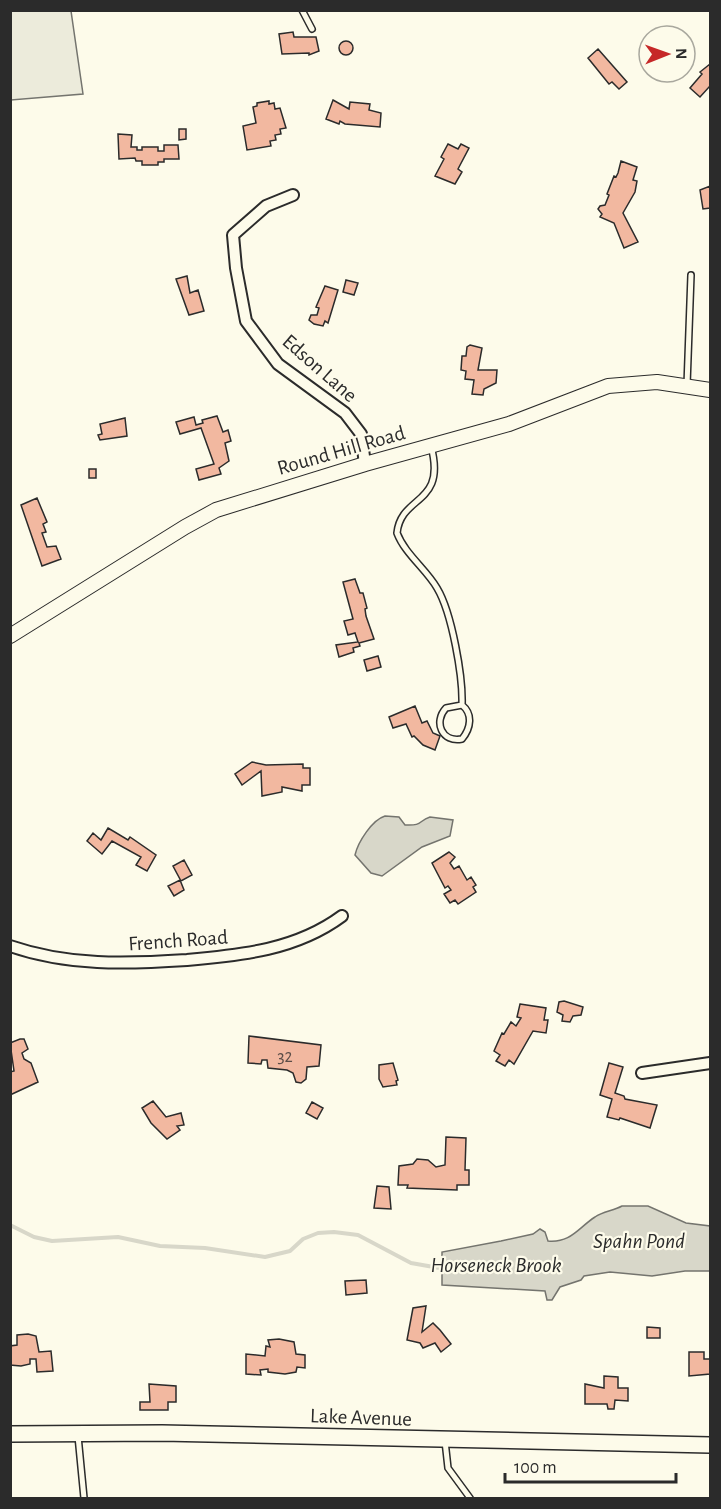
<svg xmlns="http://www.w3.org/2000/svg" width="721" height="1509" font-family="'Alegreya Sans',sans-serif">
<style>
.green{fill:#ecebdb;stroke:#74746e;stroke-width:1.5}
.water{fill:#d8d7c9;stroke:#74746e;stroke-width:1.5}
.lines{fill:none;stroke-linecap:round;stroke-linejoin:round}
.stream{stroke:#d8d7c9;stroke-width:4}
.building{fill:#f2b8a0;stroke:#2b2b2b;stroke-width:1.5}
.service-casing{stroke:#2b2b2b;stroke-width:8}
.minor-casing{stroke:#2b2b2b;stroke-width:14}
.tertiary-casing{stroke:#2b2b2b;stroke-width:16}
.secondary-casing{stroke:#2b2b2b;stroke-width:18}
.service{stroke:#fdfbea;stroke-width:5}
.minor{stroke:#fdfbea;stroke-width:10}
.tertiary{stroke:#fdfbea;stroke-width:14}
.secondary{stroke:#fdfbea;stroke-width:15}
.labels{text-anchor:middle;stroke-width:4.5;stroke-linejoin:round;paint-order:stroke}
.number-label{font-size:18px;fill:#5d4e48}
.street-label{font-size:21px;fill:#2b2b2b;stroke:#fdfbea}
.water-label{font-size:22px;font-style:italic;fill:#2b2b2b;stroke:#fdfbea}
</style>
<rect width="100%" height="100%" fill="#fdfbea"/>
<path class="green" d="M11,10l60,1 12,83 -72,6z"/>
<path class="water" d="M385,816l14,1 6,8c18,1 13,-4 25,-8l23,3 -3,16 -28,11 -40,29 -11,-3 -16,-18c3,-13 17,-35 30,-39z
M622,1206h26l38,17 24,3v45h-25l-33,5 -42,-4 -26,4 -3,4 -21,7 -8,13h-5l-2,-9 -103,-6v-33l59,-11 32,-7 7,-5 5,3 3,9c23,2 30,-13 47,-24 8,-6 18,-6 27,-11z"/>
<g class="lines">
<path class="stream" d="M10,1225l24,12 18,4 66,-4 42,9 45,2 60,9 25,-6 13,-12 15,-6 16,-1 24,3 53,28 34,6"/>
</g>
<path class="building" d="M293,32l1,5h22l3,14 -10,4v-2l-27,1 -3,-20z
M339 48a7 7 0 1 1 14 0a7 7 0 1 1-14 0Z
M598,49l29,33 -8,7 -7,-7 -3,2 -21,-26z
M710,64v22l-10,11 -10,-9 12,-14 -2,-2z
M333,100l16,9 1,-7 20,2 -1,6 12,3 -1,14 -35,-3 -5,-3 -1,3 -13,-5z
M269,101v3l5,-1 1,6 5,-1 6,20 -6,1 1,5 -6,1 1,5 -6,1 1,5 -24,4 -4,-24 13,-3 -3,-16 4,-1v-3z
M179,129h7v10l-7,1z
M118,134l14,1 -1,12h6v3h5v-3h16v4h6v-6h14l1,14h-15v3h-6v3h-16v-4h-6l-1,-3 -16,1z
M448,144l10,5 3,-5 8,4 -11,21 4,3 -7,12 -20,-8 9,-17 -3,-2z
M621,161l16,6 -4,13 4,1 -2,11 -12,21 15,29 -14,6 -10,-25 -14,-6 2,-3 -4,-5 2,-3 5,-1 4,-10 -2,-1 7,-18 2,1 2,-4z
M710,186v22l-7,1 -3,-19z
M187,276l3,17 8,-3 6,21 -15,4 -13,-36z
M346,280l12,3 -4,12 -11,-3z
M325,286l13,4 -10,33 -3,-2 -2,5 -9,-2 -5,-4 2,-5h6l2,-7 -3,-1z
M470,345l12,3 -4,22h19l-1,13 -12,6 -1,6 -11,-1 2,-14 -9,-1 1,-8 -5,-1 1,-14h4l1,-9z
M217,416l6,16 5,-2 3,11 -6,2 4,18 -10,7 2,6 -22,6 -3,-11 18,-5 -13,-36 -21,6 -4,-12 18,-5 2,8 7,-2 -1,-3z
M125,418l2,18 -27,4 -2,-5 4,-1 -2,-10z
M89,469h7v9h-7z
M37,498l10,24 -4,2 3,8 -4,1 5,14 9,-1 5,13 -19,7 -21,-61z
M355,579l5,14h3l4,15 -2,1 1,7 8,23 -15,4 1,3 -7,2 1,4 -15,5 -3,-12 22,-3 -3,-9 -7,2 -4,-14 9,-2 -10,-37z
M378,656l3,11 -14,4 -3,-11z
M415,706l7,17 5,-2 6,12 7,3 -5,14 -12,-5 -9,-9 -2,1 -6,-13 -13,4 -4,-11z
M252,762l14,3 37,-1v4h7v17h-8v6l-20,-4v5l-20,4 -1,-25 -19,14 -7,-11z
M108,828l20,12 2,-3 26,18 -9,16 -11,-6 5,-8 -29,-16 -10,13 -15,-13 6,-8 8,7z
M449,852l6,5 -5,6 4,6 5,-3 8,14 4,-3 5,8 -3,2 3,5 -18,12 -3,-4 -5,3 -6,-9 7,-4 -3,-4 -3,2 -13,-25z
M184,860l8,15 -11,6 -8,-15z
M180,880l4,10 -10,6 -6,-10z
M564,1001l19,6 -2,8 -8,1 -3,6 -8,-1 1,-6 -6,-3 2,-10z
M520,1004l26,4 -2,12h4l-2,13 -13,-2 -19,33 -5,-4 -4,6 -9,-5 4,-6 -6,-4 8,-18 2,1 7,-12 5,4 5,-8 -4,-1z
M249,1036l72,9 -2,21 -12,1 -1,12 -5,4 -5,-1 -3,-9 -6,-3 -19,-2 -1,-8h-5l-1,4 -13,-1z
M20,1039h4l4,10 -6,4 2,6 7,4 7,19 -28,13v-23l4,-1 -4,-28z
M393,1063l5,17 -2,1 1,4 -14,2 -4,-8v-14z
M609,1063l14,4 -8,26 9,3 1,3 32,6 -7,23 -30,-10 -1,2 -12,-3 5,-18 -12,-4z
M153,1101l13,16 15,-4 3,12 -7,1 3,4 -13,9 -16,-16 -9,-15z
M312,1102l11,6 -6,11 -11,-6z
M446,1137l20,1 -1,32h4v15h-12v5l-50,-2 1,-3h-10l1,-19 14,-2 4,-5 11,1 8,7 9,-2z
M377,1186l12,1 2,22 -17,-1z
M366,1280l1,13 -21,2 -1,-14z
M426,1306l-4,26 11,-9 7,7 11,14 -10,8 -6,-9 -12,5 -3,-5 -13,-3 6,-32z
M647,1327l13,1v10h-13z
M28,1334l8,2 3,16 12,-1 2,20 -16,1 -1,-13h-6v5l-9,2 -11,-1v-19l7,-1v-10z
M279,1339l15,3 2,12 9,1v13l-8,-1 -1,5 -11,2 -17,-2v-3l-8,1 1,5 -15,-1v-20l19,2 1,-10 4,1 -2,-7z
M689,1352h15v7h6v15l-21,2z
M604,1376l14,1v11h10v13l-13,-1 -1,9h-6l-1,-5h-22v-20l19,4z
M149,1384l27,2v16h-8v8h-28v-8h10z"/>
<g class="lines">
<g class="service-casing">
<path id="service" d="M302,10l10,19
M687,385l4,-110
M431,446c16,60 -30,48 -34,87 8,21 29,36 40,55 15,25 26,89 25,117 11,9 9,23 0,34 -20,4 -29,-17 -16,-31l16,-3
M78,1436l6,62
M445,1441l3,27 22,30"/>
</g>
<g class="minor-casing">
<path id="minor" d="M293,195l-27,11 -33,29 3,33 10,53 32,43 67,49 16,21 4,30
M10,946c58,20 116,18 177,14 55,-5 109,-10 155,-44
M642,1073l68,-10"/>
</g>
<g class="tertiary-casing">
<path id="tertiary" d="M10,636l175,-109 31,-17 149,-46 144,-40 99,-38 49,-4 53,8"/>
</g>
<g class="secondary-casing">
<path id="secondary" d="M10,1434l152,-1 548,12"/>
</g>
<use href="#service" class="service"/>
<use href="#minor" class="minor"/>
<use href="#tertiary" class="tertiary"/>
<use href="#secondary" class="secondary"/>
</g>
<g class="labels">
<g class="number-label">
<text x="285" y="1062">32</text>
</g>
<g class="street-label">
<text transform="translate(320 368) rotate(41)" y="7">Edson Lane</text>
<text transform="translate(341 450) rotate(-16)" y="7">Round Hill Road</text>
<text transform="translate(178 940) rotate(-4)" y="7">French Road</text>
<text transform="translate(361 1417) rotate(2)" y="7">Lake Avenue</text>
</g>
<g class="water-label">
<text x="639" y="1248">Spahn Pond</text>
<text x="496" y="1272">Horseneck Brook</text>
</g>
</g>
<rect width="721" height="1509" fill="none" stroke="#2b2b2b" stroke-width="24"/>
<g transform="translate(667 54) rotate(89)"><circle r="28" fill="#fdfbea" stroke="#a9a89e" stroke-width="1.5"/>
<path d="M0-4.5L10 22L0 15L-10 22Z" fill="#c62828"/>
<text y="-9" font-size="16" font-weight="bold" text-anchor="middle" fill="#2b2b2b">N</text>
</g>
<path d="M505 1473v9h171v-9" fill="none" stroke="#2b2b2b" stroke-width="3"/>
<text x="514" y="1473" font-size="18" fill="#2b2b2b" stroke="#fdfbea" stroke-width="4.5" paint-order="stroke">100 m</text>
</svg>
